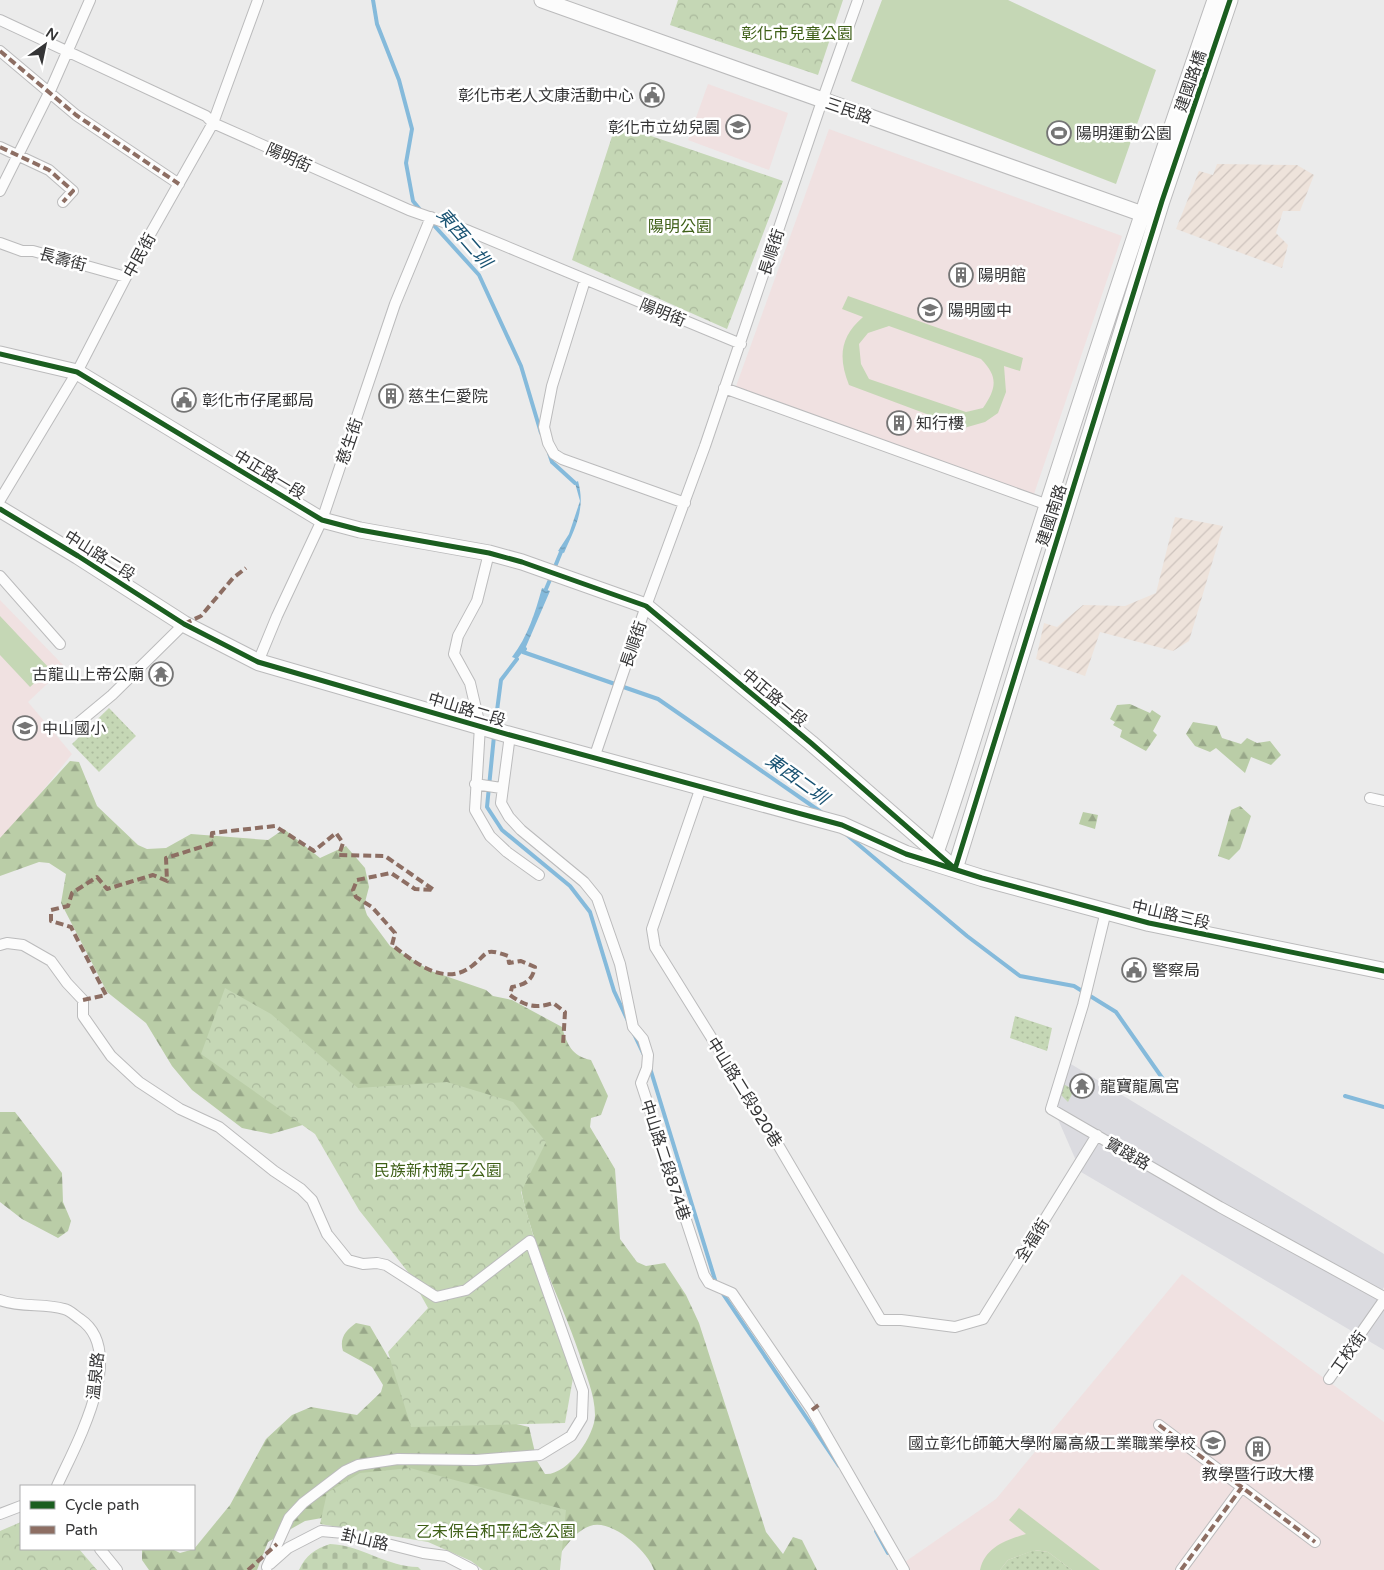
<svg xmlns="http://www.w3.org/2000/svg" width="1384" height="1570" font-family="'Varela Round','Noto Sans TC',sans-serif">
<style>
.built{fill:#dbdbe0}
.industrial{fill:url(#industrial-furrows)}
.education{fill:#f0e1e1}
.grass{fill:url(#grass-dots)}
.forest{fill:url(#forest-firs)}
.cemetery{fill:url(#cemetery-stones)}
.park{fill:url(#park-crowns)}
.pitch{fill:#c5d7b5;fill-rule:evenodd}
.water{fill:url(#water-ripples)}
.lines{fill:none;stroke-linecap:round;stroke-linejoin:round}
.stream{stroke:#85badb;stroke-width:4}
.street-casing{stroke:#bbbbbc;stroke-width:12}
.secondary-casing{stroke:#bbbbbc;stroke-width:17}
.primary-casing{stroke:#bbbbbc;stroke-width:18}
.street{stroke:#fcfcfc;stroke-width:10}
.secondary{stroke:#fcfcfc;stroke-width:15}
.primary{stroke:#fcfcfc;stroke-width:16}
.quiet{stroke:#8d6e63;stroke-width:4;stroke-dasharray:8 4;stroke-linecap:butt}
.cycleway-casing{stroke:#fff;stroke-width:8}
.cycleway{stroke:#1b5e20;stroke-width:5}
.labels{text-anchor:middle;stroke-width:5;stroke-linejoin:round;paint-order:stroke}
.park-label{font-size:16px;fill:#3f6018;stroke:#fff}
.street-label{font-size:16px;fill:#353536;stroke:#fff}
.poi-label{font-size:16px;fill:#353536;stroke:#fff;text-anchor:start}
.water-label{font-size:18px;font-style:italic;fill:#185272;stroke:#fff}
</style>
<defs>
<pattern id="industrial-furrows" width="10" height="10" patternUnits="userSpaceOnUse" patternTransform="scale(1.25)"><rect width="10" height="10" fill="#eee3db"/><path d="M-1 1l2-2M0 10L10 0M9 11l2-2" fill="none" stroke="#cdc3bd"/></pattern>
<pattern id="grass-dots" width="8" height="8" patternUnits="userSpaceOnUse" patternTransform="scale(1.25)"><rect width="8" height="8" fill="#c5d7b5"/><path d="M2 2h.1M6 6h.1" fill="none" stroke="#aab99c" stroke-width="1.8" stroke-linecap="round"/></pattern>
<pattern id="forest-firs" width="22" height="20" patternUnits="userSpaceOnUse" patternTransform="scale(1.25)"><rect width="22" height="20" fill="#bacda7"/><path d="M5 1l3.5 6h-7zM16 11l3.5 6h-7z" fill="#98a789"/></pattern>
<pattern id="cemetery-stones" width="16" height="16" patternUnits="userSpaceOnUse" patternTransform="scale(1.25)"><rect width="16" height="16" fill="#c5d7b5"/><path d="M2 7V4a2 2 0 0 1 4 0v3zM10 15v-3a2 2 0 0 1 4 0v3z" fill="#aab99c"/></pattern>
<pattern id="park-crowns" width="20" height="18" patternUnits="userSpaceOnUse" patternTransform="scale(1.25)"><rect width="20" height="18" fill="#c5d7b5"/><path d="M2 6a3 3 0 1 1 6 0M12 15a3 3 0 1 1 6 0" fill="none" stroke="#aab99c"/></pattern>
<pattern id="water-ripples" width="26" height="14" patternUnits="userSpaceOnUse" patternTransform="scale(1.25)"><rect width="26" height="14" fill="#85badb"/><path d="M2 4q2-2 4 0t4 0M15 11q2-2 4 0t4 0" fill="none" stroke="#6e98b2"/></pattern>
</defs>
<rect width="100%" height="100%" fill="#ebebeb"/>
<path class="built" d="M1061,1058l323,196v33l-7,12 7,4v47l-303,-178 -31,-71z"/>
<path class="industrial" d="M1217,164l80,1 17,10 -14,36h-17l-7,22 12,12 -6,23 -106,-39 23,-58 14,4z
M1175,517l48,9 -34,115 -16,10 -73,-19 -15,44 -49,-17 8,-36 13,4 26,-22 42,1 31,-13z"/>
<path class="education" d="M708,84l80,29 -19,57 -81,-30z
M829,129l293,107 -88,258 -9,3 -290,-108z
M0,600l65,67 -37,35 44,52 -72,90z
M1182,1274l202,148v148h-478l-4,-6 94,-65z"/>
<path class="grass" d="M109,708l27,28 -37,36 -27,-28z
M1015,1016l37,12 -5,23 -37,-13z
M1060,1082l14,8 -6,12 -8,-8z
M1034,1550l14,2 24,18h-72l8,-10z"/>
<path class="forest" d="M1130,704l20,9 2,-3 9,6 -8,15 4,4 -11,16 -26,-14 2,-7 -9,-5 2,-3 -5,-3 7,-14z
M1193,722l24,4 5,12 19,6 6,-6 10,5 13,-2 11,14 -10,10 -20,-8 -6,16 -29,-25 -6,4 -15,-6 -9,-12z
M70,761l9,1 18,44 41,39 9,4 19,-1 25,-14 77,6 16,-11 36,29 26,-12 19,22 4,19 -5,19 3,9 23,31 41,25 55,19 7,6 19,4 50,27c5,18 10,29 29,33l17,36 -7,19 -10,3 -1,9 25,42 5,70 17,23 9,4 19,-3 21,32 13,28 67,209 17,22 10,-17 9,3 15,30h-163c-6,-19 -43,-52 -64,-44 -17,6 -28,26 -38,39l-219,-49 -28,5 -37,21 -11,28h-108l-7,-10v-11h30l8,4 14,-4 36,-44 36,-66 26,-24 19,-8 46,8 24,-23 2,-7 -11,-18 -29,-16c-4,-13 3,-21 13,-28l14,3 18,31 59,50 82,20 8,34 8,13c22,2 50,-38 50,-59 0,-21 -10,-42 -16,-62 -15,-45 -37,-87 -50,-132 -5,-15 -8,-32 -11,-48l-212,-49 -35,10 -29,-6 -50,-38 -20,-24 -26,-43 -39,-31 -46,-89 5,-29 -17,-11 -10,-1 -39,14v-38z
M1240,806l11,10 -11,33 -11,11 -11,-4 13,-46z
M1083,812l15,3 -3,14 -16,-5z
M0,1112h15l47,61 1,29 8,19 -3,10 -10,7 -36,-19 -22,-17z"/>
<path class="cemetery" d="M330,1544c31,1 57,23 88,23l3,3h-122c7,-15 16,-21 31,-26z"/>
<path class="park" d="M678,0h165l-25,75 -148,-50z
M616,124l167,57 -56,148 -155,-69z
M225,988l46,26 87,74 89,-6 66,20 33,40 -25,50 52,186 -8,45 -154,4 -23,-75 40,-44 -20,-36 -49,-62 -44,-76 -114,-80z
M410,1468l156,42 -6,60h-77l-12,-9 -43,-19 -108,-18 7,-31 33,-20z
M21,1522v27h58l18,21h-97v-39z"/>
<path class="pitch" d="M882,0h126l148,70 -40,114 -265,-103z
M848,296l175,62 -3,13 -16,-5 2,26 -8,21 -13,9 -21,6 -115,-43c-11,-28 -9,-48 14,-68l-21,-8zM889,326l92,33c18,18 15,30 2,49l-17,4 -97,-33 -8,-15 -2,-20 9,-11z
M0,616l50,53 -20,18 -30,-32z
M1019,1508l81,62h-28l-24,-18 -13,-2 -27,10 -8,10h-20c5,-23 26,-30 46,-36l-17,-14z"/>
<path class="water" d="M578,481c8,28 -3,47 -14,72l-6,-2 11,-17 11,-33 -5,-18z
M542,588l8,3 -25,58 -8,10 -5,-2c16,-21 23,-44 30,-69z"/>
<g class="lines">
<path class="stream" d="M373,0l4,24 22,56 13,49 -6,34 7,38 9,11
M430,221l49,54 42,91 20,67
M549,453l3,9 23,21
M554,569l7,-17
M546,589l6,-14
M525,649l-2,3 135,47 163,113
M495,726l6,-46 16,-21
M494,736l-7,71 15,23 68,56 20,26 24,79 14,30
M847,835l120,101 53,40 54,10 42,26 49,70
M634,1034l10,21
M650,1068l66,215
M1345,1096l39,11
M721,1291l118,175
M876,1531l12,22"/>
<g class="street-casing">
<path id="street" d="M0,20l206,96 7,7 196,87 60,21 272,113
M0,51l76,64 103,69
M0,147l49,23 24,21 -10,11
M0,191l50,-100 40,-91
M0,243l22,8h11l93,26
M585,280l-33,106 -8,41 4,16 6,11 8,5 123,44
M724,388l324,117
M0,500l77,-128 49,-95 87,-154 45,-123
M489,553l-12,48 -19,35 -4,18 16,29 10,43 -5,84 15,26 17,16 32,23
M0,576l60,68
M258,662l19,-46 45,-96 73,-216 36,-87
M71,729l41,-34 72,-71
M510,735l-9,68 8,14 12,13 63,52 13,16 23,66 13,63 10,12 5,16 -1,13 -6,15 63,192 5,8 23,10 80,117 92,160
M594,758l52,-152 59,-160 117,-345 36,-101
M475,784l26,4
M701,787l-49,142 3,18 122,196 104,177h20l54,7 28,-8 114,-184
M1370,798l14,3
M1106,911l-23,94 -32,104 169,98 164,90
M0,945l7,-2 16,2 28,16 16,22 16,17v16l28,40 28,26 41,27 39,18 55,44 27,18 11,11 15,34 21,26 15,4 14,-1 9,2 50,32 30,-7 64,-49 53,150 -1,27 -11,18 -31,19 -64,5 -78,-1 -40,6 -13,6 -42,32 -14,15 -22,49
M0,1300c20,8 44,3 64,9 6,1 11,7 16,10 49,33 -5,127 -23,167
M1329,1379l55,-79
M1159,1425l156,117
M0,1514l21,-8
M100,1549l17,21
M270,1564l18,-16 33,-17 23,2 79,20 23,3 27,14
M1181,1570l61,-83"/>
</g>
<g class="secondary-casing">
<path id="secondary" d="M542,0l609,217
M0,354l77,18 245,148 38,10 129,23 33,9 124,44 165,137 144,126 207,-668 68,-201
M934,858c29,-81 53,-164 79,-246 65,-205 132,-409 202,-612"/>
</g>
<g class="primary-casing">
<path id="primary" d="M0,509l78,47 106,68 74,38 252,73 332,90 64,29 76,24 167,45 235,48"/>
</g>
<use href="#street" class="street"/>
<use href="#secondary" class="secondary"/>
<use href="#primary" class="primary"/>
<path class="quiet" d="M0,51l76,64 103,69
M0,147l49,23 24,21 -10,11
M184,624l17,-8 32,-38 13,-10
M83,1000l23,-5 -35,-68 -20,-6v-11l17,-4 4,-13 25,-16 10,12 46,-14 14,6 -1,-23 45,-14 1,-11 63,-7 39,25 22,-18 7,10 -4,12 46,1 49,34 -19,-1 -24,-16 -34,7 -4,10 3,7 16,10 23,26 -3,12c21,16 52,43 80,21 17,-13 11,-19 36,-10l1,7 12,-2 14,6c-3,14 -9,17 -23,20l-2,8c15,11 25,14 43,8l12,9 -2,33
M812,1410l8,-6
M1159,1425l156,117
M248,1570l29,-26
M1181,1570l61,-83"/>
<g class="cycleway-casing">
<path id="cycleway" d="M0,354l77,18 245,148 38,10 129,23 33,9 124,44 165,137 142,124
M0,509l78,47 106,68 74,38 252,73 332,90 64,29 76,24 167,45 235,48
M955,869l207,-668 68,-201"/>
</g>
<use href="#cycleway" class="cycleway"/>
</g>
<defs>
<g id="civic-ring" transform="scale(1.25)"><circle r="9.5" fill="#fff" stroke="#757575" stroke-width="1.5"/><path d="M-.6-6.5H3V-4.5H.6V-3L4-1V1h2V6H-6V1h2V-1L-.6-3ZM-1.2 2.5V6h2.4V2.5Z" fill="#757575"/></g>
<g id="school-ring" transform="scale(1.25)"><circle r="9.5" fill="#fff" stroke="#757575" stroke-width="1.5"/><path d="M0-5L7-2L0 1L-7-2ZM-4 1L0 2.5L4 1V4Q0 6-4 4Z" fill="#757575"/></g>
<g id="stadium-ring" transform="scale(1.25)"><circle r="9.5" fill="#fff" stroke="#757575" stroke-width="1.5"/><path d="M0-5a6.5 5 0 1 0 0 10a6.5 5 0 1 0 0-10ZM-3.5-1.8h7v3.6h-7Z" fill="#757575"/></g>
<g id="building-ring" transform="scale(1.25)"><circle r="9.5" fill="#fff" stroke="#757575" stroke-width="1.5"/><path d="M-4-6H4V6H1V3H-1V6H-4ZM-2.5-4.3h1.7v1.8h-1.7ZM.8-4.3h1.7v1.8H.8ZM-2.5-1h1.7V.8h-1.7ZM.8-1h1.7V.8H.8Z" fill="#757575"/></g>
<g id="temple-ring" transform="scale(1.25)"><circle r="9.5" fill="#fff" stroke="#757575" stroke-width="1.5"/><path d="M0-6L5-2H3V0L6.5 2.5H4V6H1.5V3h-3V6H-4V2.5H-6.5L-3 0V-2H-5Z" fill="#757575"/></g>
</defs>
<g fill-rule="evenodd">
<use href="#civic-ring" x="652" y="95"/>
<use href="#school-ring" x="738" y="127"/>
<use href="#stadium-ring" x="1059" y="133"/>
<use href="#building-ring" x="961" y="275"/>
<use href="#school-ring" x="930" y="310"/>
<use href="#building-ring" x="391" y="396"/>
<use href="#civic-ring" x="184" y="400"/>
<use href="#building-ring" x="899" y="423"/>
<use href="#temple-ring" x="161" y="674"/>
<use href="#school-ring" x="25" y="728"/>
<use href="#civic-ring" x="1134" y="970"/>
<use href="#temple-ring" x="1082" y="1086"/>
<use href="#school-ring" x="1213" y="1443"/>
<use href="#building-ring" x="1258" y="1449"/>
</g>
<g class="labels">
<g class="park-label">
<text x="797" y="39">彰化市兒童公園</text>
<text x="680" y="232">陽明公園</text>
<text x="438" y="1176">民族新村親子公園</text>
<text x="496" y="1537">乙未保台和平紀念公園</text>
</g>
<g class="street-label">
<text transform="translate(1190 81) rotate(-71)" y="6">建國路橋</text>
<text transform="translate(849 110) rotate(19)" y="6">三民路</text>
<text transform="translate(289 157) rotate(24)" y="6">陽明街</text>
<text transform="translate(771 252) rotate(-72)" y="6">長順街</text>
<text transform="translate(139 255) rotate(-61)" y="6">中民街</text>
<text transform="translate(63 259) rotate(15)" y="6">長壽街</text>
<text transform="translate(663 312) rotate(22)" y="6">陽明街</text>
<text transform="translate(349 441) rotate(-71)" y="6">慈生街</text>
<text transform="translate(270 474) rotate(31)" y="6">中正路一段</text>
<text transform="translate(1051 515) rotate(-72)" y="6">建國南路</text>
<text transform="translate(100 555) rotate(32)" y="6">中山路二段</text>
<text transform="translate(633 644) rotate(-71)" y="6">長順街</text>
<text transform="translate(775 697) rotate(40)" y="6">中正路一段</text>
<text transform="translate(467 709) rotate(17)" y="6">中山路二段</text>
<text transform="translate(1171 914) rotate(13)" y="6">中山路三段</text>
<text transform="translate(745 1092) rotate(58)" y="6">中山路二段920巷</text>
<text transform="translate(1128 1153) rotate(30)" y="6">實踐路</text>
<text transform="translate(666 1160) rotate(72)" y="6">中山路二段874巷</text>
<text transform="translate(1032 1240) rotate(-58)" y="6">全福街</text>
<text transform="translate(1348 1352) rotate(-55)" y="6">工校街</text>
<text transform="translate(95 1376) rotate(-84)" y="6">溫泉路</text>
<text transform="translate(365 1539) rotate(13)" y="6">卦山路</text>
</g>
<g class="poi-label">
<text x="634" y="101" text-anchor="end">彰化市老人文康活動中心</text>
<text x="720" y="133" text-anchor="end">彰化市立幼兒園</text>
<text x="1076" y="139">陽明運動公園</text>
<text x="978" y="281">陽明館</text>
<text x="948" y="316">陽明國中</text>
<text x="408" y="402">慈生仁愛院</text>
<text x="202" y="406">彰化市仔尾郵局</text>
<text x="916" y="429">知行樓</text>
<text x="144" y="680" text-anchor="end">古龍山上帝公廟</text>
<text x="42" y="734">中山國小</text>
<text x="1152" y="976">警察局</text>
<text x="1100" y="1092">龍寶龍鳳宮</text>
<text x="1196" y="1449" text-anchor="end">國立彰化師範大學附屬高級工業職業學校</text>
<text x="1258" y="1480" text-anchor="middle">教學暨行政大樓</text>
</g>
<g class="water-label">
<text transform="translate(464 238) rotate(49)" y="6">東西二圳</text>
<text transform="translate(797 779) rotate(36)" y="6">東西二圳</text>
</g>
</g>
<rect x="20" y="1485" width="175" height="65" fill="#ffffff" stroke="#aeaeaf"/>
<rect x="30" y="1501" width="25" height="8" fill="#1b5e20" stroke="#aeaeaf"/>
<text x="65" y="1510" font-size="15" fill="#353536">Cycle path</text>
<rect x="30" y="1526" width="25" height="8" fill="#8d6e63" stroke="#aeaeaf"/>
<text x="65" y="1535" font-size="15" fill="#353536">Path</text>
<g transform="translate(45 45) rotate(33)" stroke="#ffffff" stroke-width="4" paint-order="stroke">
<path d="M0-4L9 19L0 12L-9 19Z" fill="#353536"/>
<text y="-8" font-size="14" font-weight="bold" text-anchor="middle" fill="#353536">N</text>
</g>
</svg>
